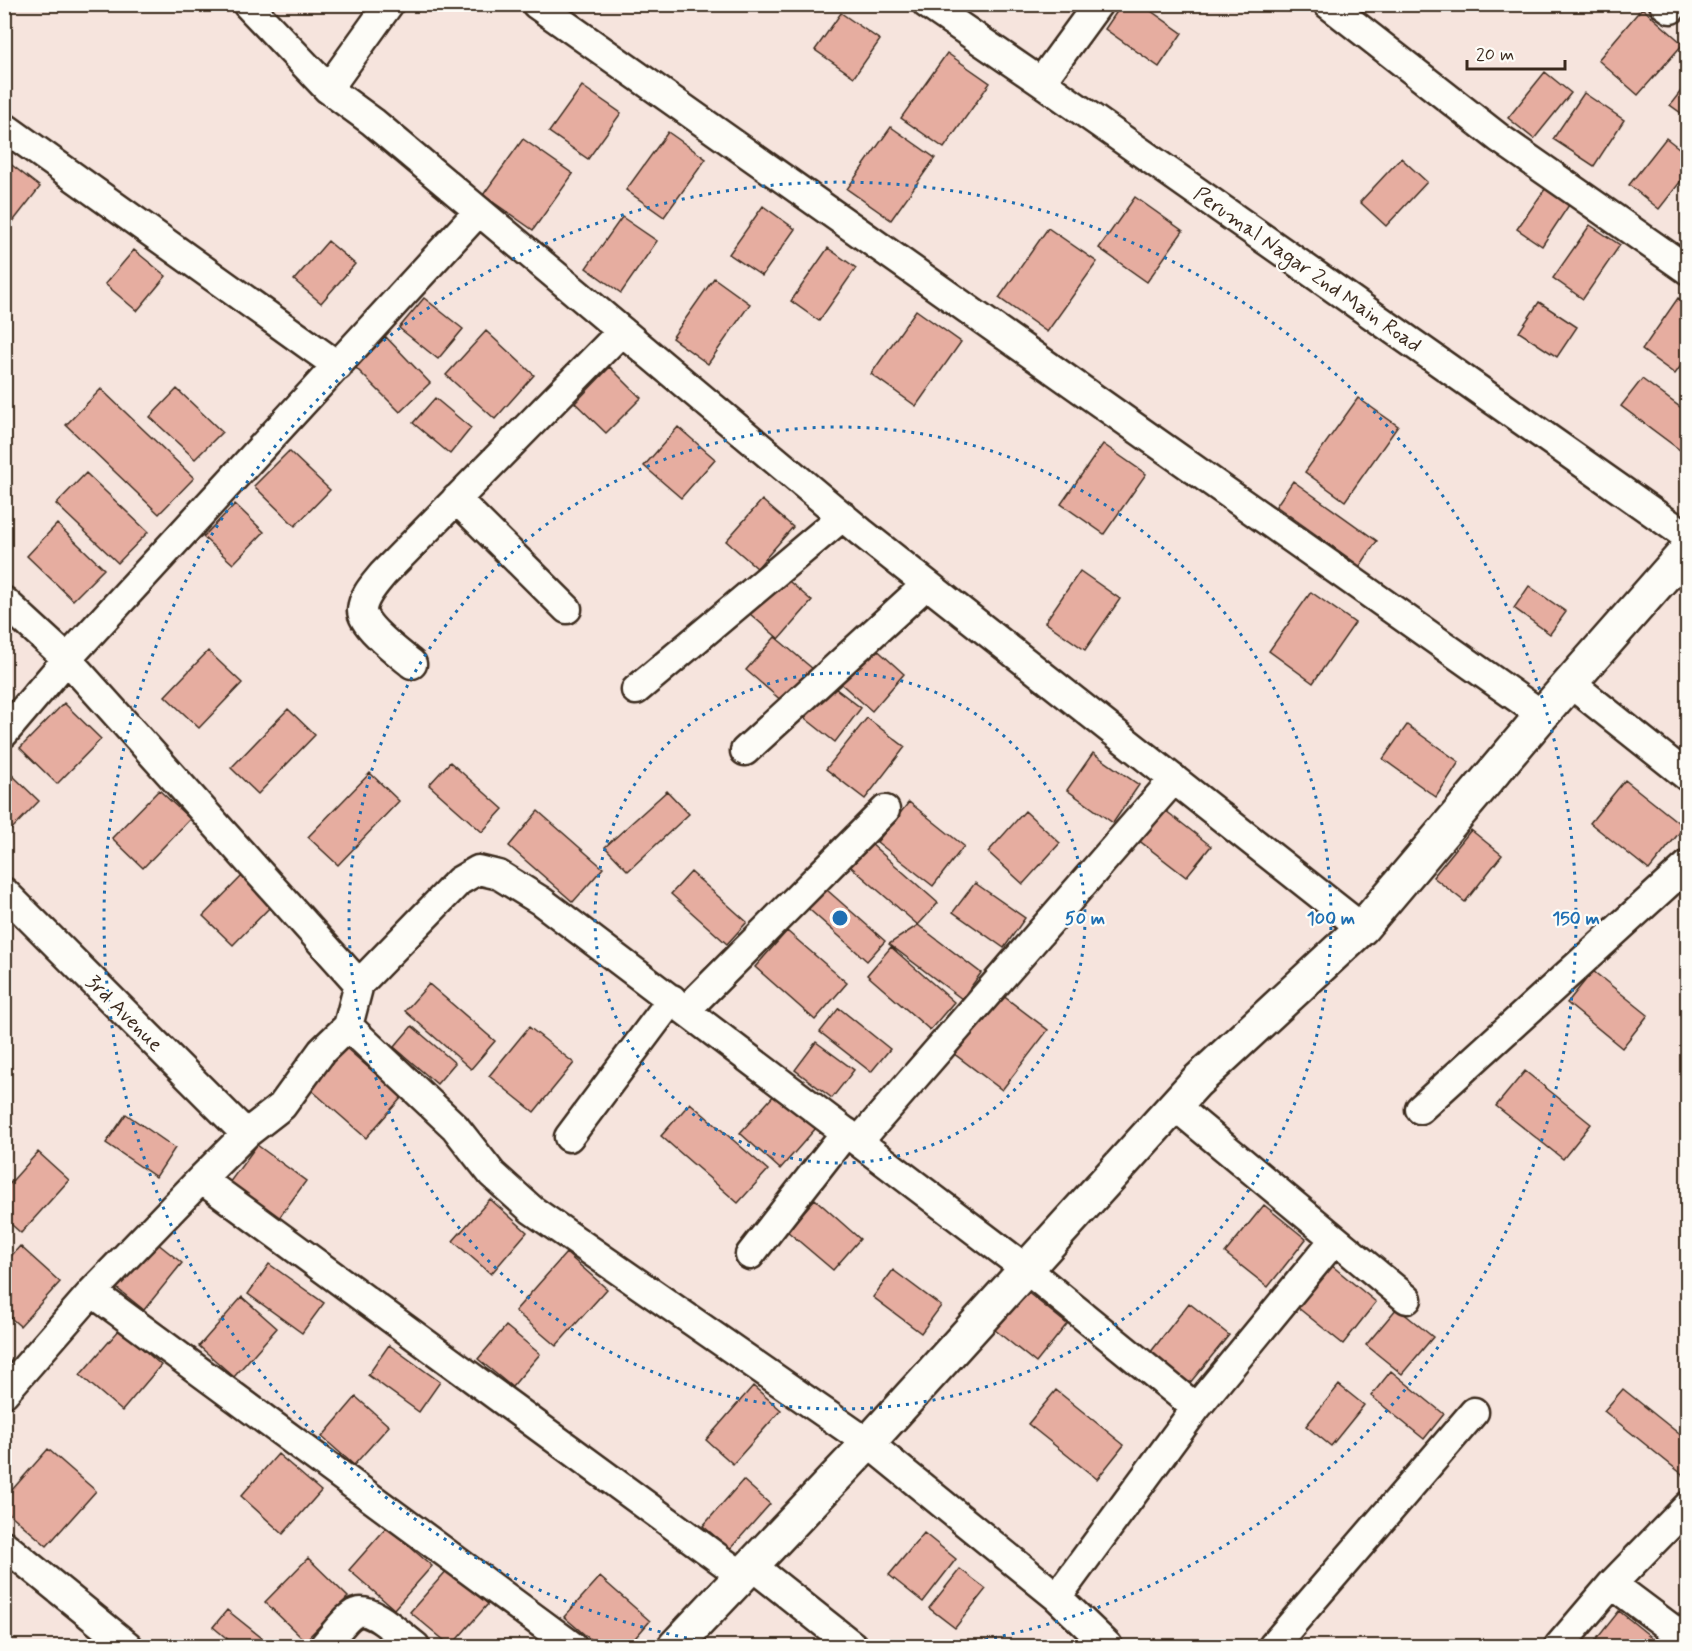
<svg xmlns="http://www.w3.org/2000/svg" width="1692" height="1651" font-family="Mynerve,sans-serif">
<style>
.building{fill:#e6ada0;stroke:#3b2a1e;stroke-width:1.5}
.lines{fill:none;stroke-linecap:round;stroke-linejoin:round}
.minor-casing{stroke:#3b2a1e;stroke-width:33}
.tertiary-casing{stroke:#3b2a1e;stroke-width:38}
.minor{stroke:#fdfcf7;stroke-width:28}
.tertiary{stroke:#fdfcf7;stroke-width:33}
.ring{fill:none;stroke:#1f6fb2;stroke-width:3;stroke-dasharray:3 6}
.labels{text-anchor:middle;stroke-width:4.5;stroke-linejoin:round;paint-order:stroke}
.street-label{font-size:21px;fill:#3b2a1e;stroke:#fdfcf7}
.centre{fill:#1f6fb2;stroke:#fdfcf7;stroke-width:3}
.ring-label{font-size:18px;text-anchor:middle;font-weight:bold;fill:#1f6fb2;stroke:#fdfcf7;stroke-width:4.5;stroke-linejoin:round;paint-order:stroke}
</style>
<rect width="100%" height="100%" fill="#f6e4dd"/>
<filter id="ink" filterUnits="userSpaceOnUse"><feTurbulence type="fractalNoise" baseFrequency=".0167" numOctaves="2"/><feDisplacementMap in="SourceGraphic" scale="12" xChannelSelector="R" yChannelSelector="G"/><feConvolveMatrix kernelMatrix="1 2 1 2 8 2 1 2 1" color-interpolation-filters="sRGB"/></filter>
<g filter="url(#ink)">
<path class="building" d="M1122,4h19l41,29 -23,34 -54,-38z
M1642,8l41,36 -45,51 -40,-35z
M841,13l39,27 -26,37 -39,-27z
M947,53l43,30 -46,65 -43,-30z
M1545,72l26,21 -37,46 -26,-21z
M1688,82v36l-18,-13z
M582,86l39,27 -33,46 -39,-27z
M1584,93l40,27 -30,46 -41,-27z
M891,127l44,31 -44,62 -44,-31z
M668,132l38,27 -42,58 -38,-27z
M1666,138l22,17v17l-29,37 -30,-24z
M523,139l50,35 -40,56 -50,-35z
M1401,158l26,24 -41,44 -26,-24z
M4,159l36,28 -36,46z
M1545,189l24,16 -27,41 -25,-17z
M1135,197l48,34 -36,51 -48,-34z
M763,206l32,23 -33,47 -33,-22z
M622,217l35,24 -36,52 -35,-25z
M1590,225l30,20 -37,54 -30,-21z
M1048,228l49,34 -50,70 -48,-34z
M328,241l27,23 -34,39 -27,-23z
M828,248l28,20 -37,53 -28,-20z
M134,250l32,26 -29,35 -32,-27z
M714,278l36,26 -42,60 -36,-26z
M424,298l39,31 -25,30 -39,-31z
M1678,298l10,6v52l-13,18 -33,-24z
M1539,302l38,25 -20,30 -38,-25z
M916,310l45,32 -45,64 -45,-32z
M486,331l48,44 -39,44 -49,-44z
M386,337l44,46 -30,29 -45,-45z
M610,367l31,31 -35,35 -31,-30z
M1642,379l46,34v43l-67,-50z
M101,389l93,89 -35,36 -93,-89z
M177,389l45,43 -27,27 -45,-42z
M435,398l36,30 -21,26 -37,-31z
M1358,398l40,28 -53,75 -40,-29z
M678,427l37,32 -34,39 -37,-32z
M1103,444l43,30 -42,60 -43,-30z
M289,451l41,39 -35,36 -41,-40z
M86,473l62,59 -30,31 -62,-59z
M1293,481l84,60 -17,25 -84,-60z
M762,500l31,27 -36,41 -31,-27z
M235,504l29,28 -31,32 -30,-27z
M57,524l47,45 -31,31 -46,-44z
M1080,571l40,28 -35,51 -40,-28z
M783,576l29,25 -33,38 -29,-25z
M1529,586l37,26 -16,22 -36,-26z
M1311,592l44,31 -42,60 -44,-32z
M775,637l38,32 -30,33 -37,-32z
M872,645l32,29 -32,37 -33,-29z
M208,651l34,32 -43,45 -34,-32z
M827,682l34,26 -26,34 -34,-27z
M64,703l37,36 -44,45 -37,-36z
M288,709l27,26 -57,59 -27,-26z
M867,718l38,29 -40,52 -39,-30z
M1407,725l52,37 -23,35 -53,-38z
M1093,753l46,32 -26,38 -46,-33z
M450,762l53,47 -21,23 -53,-47z
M10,773l29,28 -35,36v-58z
M370,773l29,28 -61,64 -30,-28z
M1625,780l59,47 -35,43 -59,-47z
M159,790l31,29 -47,49 -31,-30z
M667,791l22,23 -61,57 -23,-24z
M909,802l55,44 -31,40 -56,-44z
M1161,807l50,39 -25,31 -49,-38z
M538,811l65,57 -30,34 -64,-56z
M1025,811l35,32 -37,41 -35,-32z
M1471,830l31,25 -37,47 -32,-25z
M862,836l76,67 -20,22 -76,-66z
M691,872l56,50 -20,22 -56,-50z
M243,875l30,29 -40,41 -30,-29z
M819,883l66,58 -18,20 -65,-58z
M975,883l50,35 -21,30 -51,-36z
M918,925l63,48 -19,26 -73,-55z
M787,931l60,52 -32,37 -60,-53z
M891,947l63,55 -24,28 -63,-55z
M1593,971l55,44 -26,33 -55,-45z
M429,984l66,57 -24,28 -66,-58z
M998,992l50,38 -46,60 -49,-37z
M839,1008l51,41 -19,23 -51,-40z
M412,1026l43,37 -18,21 -43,-37z
M529,1027l45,36 -40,49 -45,-36z
M337,1040l65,57 -36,41 -65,-57z
M816,1042l38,28 -22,28 -37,-28z
M1525,1071l66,53 -28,35 -67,-53z
M776,1093l40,35 -36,41 -40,-36z
M690,1103l78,67 -30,33 -77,-67z
M126,1114l49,34 -19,29 -50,-34z
M257,1145l49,36 -27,37 -50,-35z
M38,1152l31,28 -48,53 -17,-15v-28z
M490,1199l37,33 -36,42 -38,-33z
M815,1199l45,40 -27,31 -46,-39z
M1264,1205l42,34 -38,48 -43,-34z
M152,1239l30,24 -38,47 -30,-24z
M20,1246l40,36 -40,44 -16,-14v-48z
M566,1253l41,36 -51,57 -41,-35z
M269,1264l55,39 -22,30 -54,-39z
M1331,1265l45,37 -33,42 -46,-37z
M893,1270l48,36 -20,27 -48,-36z
M1016,1283l51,41 -31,39 -51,-41z
M242,1297l35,31 -43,49 -35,-31z
M1189,1303l40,32 -40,49 -39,-31z
M1397,1308l36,29 -31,37 -36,-29z
M506,1326l34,28 -28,33 -34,-28z
M120,1329l41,36 -39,46 -42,-36z
M389,1345l51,37 -21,30 -51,-37z
M1391,1371l53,43 -20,25 -53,-43z
M1339,1385l25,20 -33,41 -25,-20z
M753,1386l28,24 -48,54 -27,-24z
M1623,1389l65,52 -1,37 -83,-67z
M1056,1390l68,55 -27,34 -69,-55z
M356,1397l33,29 -35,39 -32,-28z
M48,1449l48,42 -49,55 -43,-37v-10z
M278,1454l43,37 -38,43 -42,-38z
M743,1480l27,24 -40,45 -27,-23z
M387,1527l45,39 -38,43 -45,-39z
M924,1533l32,26 -33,43 -34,-27z
M308,1558l40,39 -43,44 -40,-39z
M448,1569l40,35 -37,42 -41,-34z
M960,1569l26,20 -31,39 -26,-20z
M600,1577l50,44 -22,25h-30l-34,-29z
M227,1610l40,32 -4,4h-27l-23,-19z
M1619,1611l36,29 -5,6h-59z"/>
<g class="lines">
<g class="minor-casing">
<path id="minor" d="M247,4l81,85 45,33 488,410 501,396
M536,4l1006,711
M927,4l114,78 647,455
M1328,4l171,134 189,132
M1664,4l7,5 4,-5
M1041,82l57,-78
M328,89l61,-85
M4,127l334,239
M456,499l111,110
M4,601l63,58 292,325
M412,664c-12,-10 -51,-39 -50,-54 1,-14 13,-26 21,-36l239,-243
M1570,683l118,94
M636,690l207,-174
M4,733l63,-74 412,-448
M745,751l182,-167
M4,892l242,242
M686,1010l199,-200
M348,1026l-26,25 -40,55 -36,28 -45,45 540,396
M1175,1106l232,193
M1420,1109l268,-244
M569,1137l103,-138
M859,1141l315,-362
M750,1255l96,-123
M92,1292l480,354
M4,1393l88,-101 109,-113
M4,1545l124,101
M751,1565l102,81
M1612,1584l76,57
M1057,1597l139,-189 139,-169
M324,1646c7,-8 23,-30 32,-33 16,-7 46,24 59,33
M1108,1646l-51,-49 -189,-154 -336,-233 -40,-36 -37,-47 -107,-101 11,-42 100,-103 19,-11 21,5 42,26 485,368 170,139
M1273,1646l201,-234
M1559,1646l53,-62 76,-78"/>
</g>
<g class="tertiary-casing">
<path id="tertiary" d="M675,1646l193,-203 328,-361 166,-154 180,-213 146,-166"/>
</g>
<use href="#minor" class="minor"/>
<use href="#tertiary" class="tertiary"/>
</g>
</g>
<g class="ring">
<circle cx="840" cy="918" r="245"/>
<circle cx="840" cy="918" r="491"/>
<path d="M731 1646A736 736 0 1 1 949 1646"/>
</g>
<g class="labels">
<g class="street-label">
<text transform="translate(1308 269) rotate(35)" y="7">Perumal Nagar 2nd Main Road</text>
<text transform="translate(125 1013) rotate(45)" y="7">3rd Avenue</text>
</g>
</g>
<circle cx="840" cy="918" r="9" class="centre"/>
<g class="ring-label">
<text x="1085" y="924">50 m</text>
<text x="1331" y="924">100 m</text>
<text x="1576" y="924">150 m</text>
</g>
<rect width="1692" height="1651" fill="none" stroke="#fdfcf7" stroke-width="24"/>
<rect x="12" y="12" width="1668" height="1627" fill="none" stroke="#3b2a1e" stroke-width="2" filter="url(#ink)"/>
<path d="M1467 60v9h98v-9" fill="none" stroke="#3b2a1e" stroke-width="3"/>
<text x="1476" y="60" font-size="18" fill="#3b2a1e" stroke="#fdfcf7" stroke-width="4.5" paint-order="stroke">20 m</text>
</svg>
